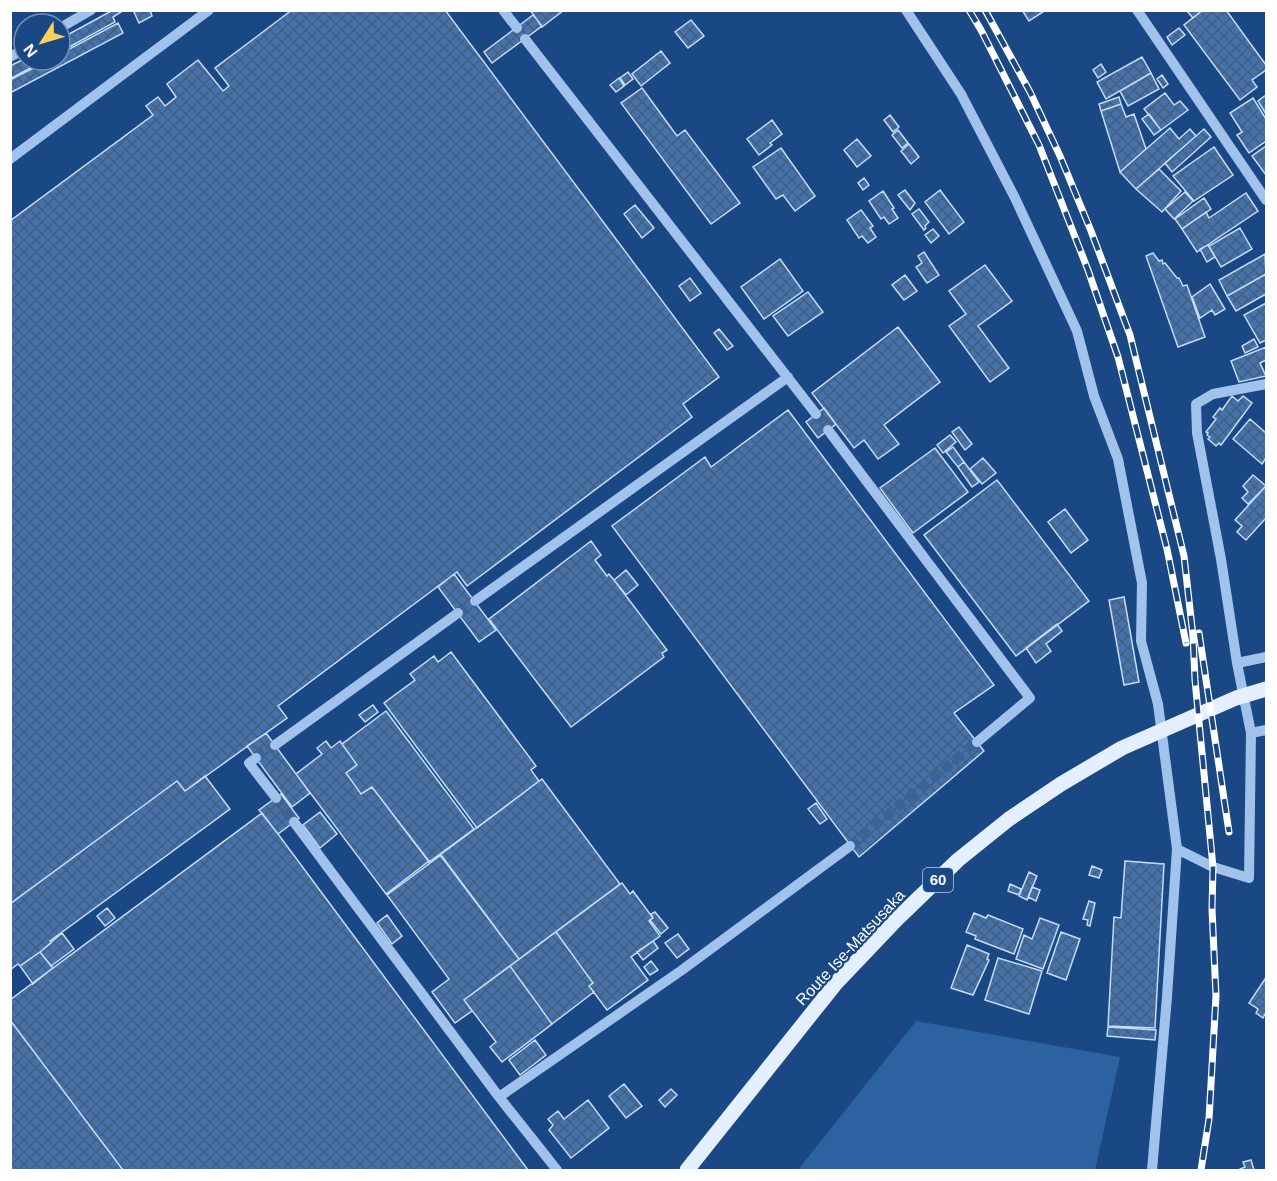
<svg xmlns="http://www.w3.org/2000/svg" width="1277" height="1181" font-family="Arial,sans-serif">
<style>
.park{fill:#2d62a2}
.building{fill:url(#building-cross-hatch);stroke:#c5dcf8;stroke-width:1.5}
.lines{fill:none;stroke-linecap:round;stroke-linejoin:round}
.minor-tunnel{stroke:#3c6396;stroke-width:10;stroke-dasharray:10 5;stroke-linecap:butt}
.minor{stroke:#a0c2eb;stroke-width:10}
.major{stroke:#e4efff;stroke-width:15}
.rail-casing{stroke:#fff;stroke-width:7}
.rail{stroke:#1a4884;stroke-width:4.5;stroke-dasharray:14;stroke-linecap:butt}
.labels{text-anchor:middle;stroke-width:4.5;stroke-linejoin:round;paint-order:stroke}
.shield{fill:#1a4884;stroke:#bac8da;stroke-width:1.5}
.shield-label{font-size:15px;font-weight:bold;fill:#fff}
.street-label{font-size:16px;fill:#fff;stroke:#1a4884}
</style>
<defs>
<pattern id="building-cross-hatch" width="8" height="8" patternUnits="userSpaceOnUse" patternTransform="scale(1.5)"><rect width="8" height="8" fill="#4372ad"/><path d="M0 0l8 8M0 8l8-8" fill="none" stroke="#485d78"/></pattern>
</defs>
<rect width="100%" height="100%" fill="#1a4884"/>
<path class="park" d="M916,1021l204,36 -25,113h-297z"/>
<path class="building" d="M113,10h11l-11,7 2,5 -55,30v-13z
M137,10h13l2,6 -13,7 -5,-11z
M292,10h153l274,367 -36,27 9,13 -225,169 -10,-14 -179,134 9,12 -102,73 -8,-10 -167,123v-683l143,-106 -7,-9 12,-9 7,9 11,-9 -9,-13 31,-24 25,31 6,-5 -14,-18z
M530,10h34l-22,17z
M1022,10h24l-17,11z
M1186,10h17l-10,8z
M1203,10h23l40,55v5l-14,10 5,7 -17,13 -56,-75z
M533,15l9,11 -50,37 -8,-11z
M691,20l13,16 -16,12 -13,-16z
M118,23l5,10 -113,60v-13l39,-20h11v-6z
M1179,28l6,7 -13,10 -5,-8z
M661,51l9,12 -29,23 -9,-12z
M1142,57l9,16 -45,26 -9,-17z
M24,59l21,1 -35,19v-13z
M1101,64l5,8 -8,6 -5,-8z
M628,72l5,7 -8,6 -5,-7z
M1151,73l8,16 -31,17 -8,-15z
M1162,75l6,9 -5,4 -6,-9z
M619,78l5,8 -8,6 -6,-7z
M642,88l35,48 8,-6 55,73 -29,21 -90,-121z
M1165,93l9,12 6,-4 8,9 -27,20 -17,-21z
M1266,95v19l-8,-13z
M1119,97l2,7 -20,7 -2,-7z
M1253,98l13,21v22l-17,12 -12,-18 5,-3 -12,-19z
M1121,104l5,13 8,-3 12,35 -26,23 -19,-61z
M1149,114l12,16 -7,5 -12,-16z
M890,115l9,12 -6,5 -9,-12z
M772,120l10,14 -12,9 2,2 -13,10 -12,-16z
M1170,128l9,11 11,-10 6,7 -60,53 -16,-17z
M1204,129l7,8 -39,35 -7,-9z
M898,130l10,13 -6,5 -10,-13z
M857,139l14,17 -14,11 -13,-17z
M909,144l10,13 -8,7 -10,-13z
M1266,146v29l-14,-19z
M1214,147l19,28 -39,26 -21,-25z
M781,148l34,48 -20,15 -12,-16 -7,4 -23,-32z
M1159,169l22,22 -19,21 -26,-23z
M864,178l5,7 -6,5 -5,-7z
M905,190l10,13 -5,7 -12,-15z
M940,190l24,32 -15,12 -24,-32z
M883,191l11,17 -2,1 6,9 -9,6 -5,-7 -3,2 -12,-18z
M1185,192l8,9 -19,18 -9,-10z
M1246,193l12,18 -61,41 -15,-23 24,-17 3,6z
M1204,198l7,11 -29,20 -7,-10z
M635,205l19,23 -12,10 -18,-24z
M919,209l10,13 -4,4 1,2 -2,2 -12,-16z
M861,210l12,16 -3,2 6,9 -8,6 -6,-7 -3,2 -12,-18z
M1240,228l12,21 -31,18 -12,-21z
M933,229l6,7 -8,7 -6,-8z
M1208,245l7,12 -8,5 -7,-13z
M924,252l15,23 -12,8 -11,-16 6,-4 -4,-7z
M1153,253l6,8 3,-1 1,4 2,-1 12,15h2l4,8 4,-1 18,52 -27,10 -32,-91z
M1265,254l1,20 -39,22 -8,-16z
M780,259l23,32 -39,28 -23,-32z
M985,265l27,36 -34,25 31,42 -19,14 -41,-56 17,-12 -17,-23z
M1266,274v20l-30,17 -9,-15z
M905,275l12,16 -13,9 -12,-15z
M690,278l11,15 -11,8 -11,-15z
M1210,284l15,25 -10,6 -3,-5 -12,8 -8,-21z
M808,292l15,20 -35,24 -15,-20z
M1266,303v37l-6,3 -16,-28z
M898,327l42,55 -56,43 15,19 -21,15 -14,-19 -10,8 -42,-55z
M719,329l14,17 -6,4 -13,-17z
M1254,339l4,8 -13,6 -3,-7z
M1266,347v13l-6,3 6,13 -27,6 -8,-21z
M1232,396l6,5 5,-5 9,7 -31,42 -2,-2 -3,3 -8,-7 2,-2 -3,-2 1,-2 -2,-1 10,-13 -3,-2 7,-9 2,2z
M824,408l12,16 -18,14 -12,-16z
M788,410l206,275 -40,28 30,38 -125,106 -247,-331 93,-69 6,10z
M1250,419l16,14v25l-4,6 -29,-25z
M959,427l13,17 -7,6 -13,-18z
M950,435l6,7 -13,11 -6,-8z
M953,447l11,15 -6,5 -12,-15z
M935,448l33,44 -55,41 -33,-45z
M983,458l13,15 -14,11 -12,-15z
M964,462l15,20 -7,5 -14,-20z
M1253,475l13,11 -18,18 -6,-6 6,-6 -5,-6z
M997,480l92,121 -73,55 -92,-121z
M1266,486v32l-20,22 -9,-8 5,-6 -7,-6z
M1065,509l23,31 -17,13 -23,-31z
M591,541l10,14 -6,5 12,16 2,-2 5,6 53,70 -5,3 2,4 -93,70 -82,-108z
M626,570l12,15 -12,10 -12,-15z
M454,574l42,56 -17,12 -41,-55z
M1124,597l15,85 -15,3 -15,-85z
M1057,624l5,7 -16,13 5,7 -15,12 -10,-15z
M451,652l85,114 -5,4 8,11 -62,47 -93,-125 31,-23 -5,-6 24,-18 4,6z
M373,705l5,7 -13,10 -6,-7z
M386,711l88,118 -45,33 -57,-75 -11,7 -15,-21 11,-8 -15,-21z
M266,733l44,60 -18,14 -45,-61z
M326,741l5,7 9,-7 17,24 -11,8 15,21 11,-7 57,74 -43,33 -90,-120 26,-20 -5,-6z
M205,776l25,33 -180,132 1,2 -11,9 -20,14 -2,-2 -8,6v-66l167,-123 8,10z
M542,779l78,105 -101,75 -79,-104z
M281,794l18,24 -21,16 -19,-24z
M816,803l11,16 -7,5 -12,-15z
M320,812l17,22 -17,14 -17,-23z
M262,813l16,21 250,336h-405l-113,-150v-20z
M441,855l78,104 -55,41 8,11 -17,12 -23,-31 17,-13 -62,-84z
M1125,861l39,3 -9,164 -47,-2 6,-109 7,1z
M1092,866l10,4 -3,8 -10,-3z
M1029,872l8,4 -10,24 -8,-4z
M622,883l8,11 3,-3 20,27 -4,3 11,15 -29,21 17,23 -41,30 -18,-24 4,-3 -37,-51z
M1010,884l11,5 -2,6 -11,-4z
M1032,887l8,3 -4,11 -8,-4z
M1089,901l6,2 -5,23 -3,-1 1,-5 -5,-1z
M107,908l8,10 -10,8 -8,-10z
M655,912l13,16 -7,6 -11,-14 3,-2 -2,-4z
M974,913l12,5 2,-3 35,14 -9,25 -39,-15 1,-3 -10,-4z
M387,915l15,21 -10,8 -15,-21z
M1040,918l19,7 -16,44 -27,-10 8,-24 8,4z
M556,932l37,51 -4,3 5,6 -42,32 -42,-58z
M1061,932l19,7 -14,41 -19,-7z
M62,933l12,16 -23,17 -11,-14z
M678,934l11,15 -12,9 -12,-15z
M653,941l5,7 -15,12 -6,-8z
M967,945l22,9 -2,5 2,1 -16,35 -22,-7z
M40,952l13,16 -20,16 -13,-18z
M998,958l44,13 -13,43 -44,-14z
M651,961l7,9 -8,5 -6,-8z
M510,966l42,58 -50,38 -12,-15 6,-5 -32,-42z
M1265,979l1,1v35l-1,-1 -2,4 -7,-5 2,-4 -9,-6z
M10,1020l113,150h-113z
M1108,1027l48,3 -1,10 -48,-4z
M535,1040l11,15 -26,20 -11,-15z
M624,1084l18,22 -16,12 -17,-22z
M671,1089l6,6 -12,12 -6,-7z
M588,1100l21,28 -38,30 -22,-28 4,-5 -5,-6 10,-8 6,8z
M1251,1160l3,10h-16l7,-3 -2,-5z"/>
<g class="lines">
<path class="minor-tunnel" d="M816,414l12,16
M458,613l17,-12
M256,758l19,-13
M276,798l18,24
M850,846l127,-104"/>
<path class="minor" d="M503,10l14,18
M906,10l55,84 54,104 62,133 17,65 24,63 24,124 -1,58 17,63 19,145 -10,148 -15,173
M1137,10l129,190
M60,28l31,-18
M525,39l291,375
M10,57l14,-8
M10,159l199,-149
M828,430l202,268 -53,44
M475,601l313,-224
M1237,663l-16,-104 -24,-126 -1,-29 17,-10 53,-10
M1251,733l15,-3
M275,745l183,-132
M256,758l-7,5 27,35
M294,822l205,275
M1177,849l36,18 36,11 2,-145 -14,-70 29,-6
M557,1170l-58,-73 183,-127 168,-124"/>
<path class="major" d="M687,1170l149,-187 60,-63 62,-60 51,-41 52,-35 61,-36 114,-50 30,-9"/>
<g class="rail-casing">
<path id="rail" d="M969,10l12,20 58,115 49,125 30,87 49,192 19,94
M985,10l45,82 30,64 31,75 39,104 54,221 9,80 2,44 18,187 -1,42 4,87 -7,123 -8,51
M1199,633l30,199"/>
</g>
<use href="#rail" class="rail"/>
</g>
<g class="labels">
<rect class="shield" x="923" y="868" width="30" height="24" rx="4.5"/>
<g class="shield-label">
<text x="938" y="885">60</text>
</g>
<g class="street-label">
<text transform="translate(850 947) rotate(-47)" y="6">Route Ise-Matsusaka</text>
</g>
</g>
<rect width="1277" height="1181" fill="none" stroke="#ffffff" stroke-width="24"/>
<g transform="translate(42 42) rotate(233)"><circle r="28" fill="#1a4884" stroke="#7691b5" stroke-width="1.5"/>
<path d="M0-4.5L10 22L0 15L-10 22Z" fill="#fdcf5c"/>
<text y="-9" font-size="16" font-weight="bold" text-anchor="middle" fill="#ffffff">N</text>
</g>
</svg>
